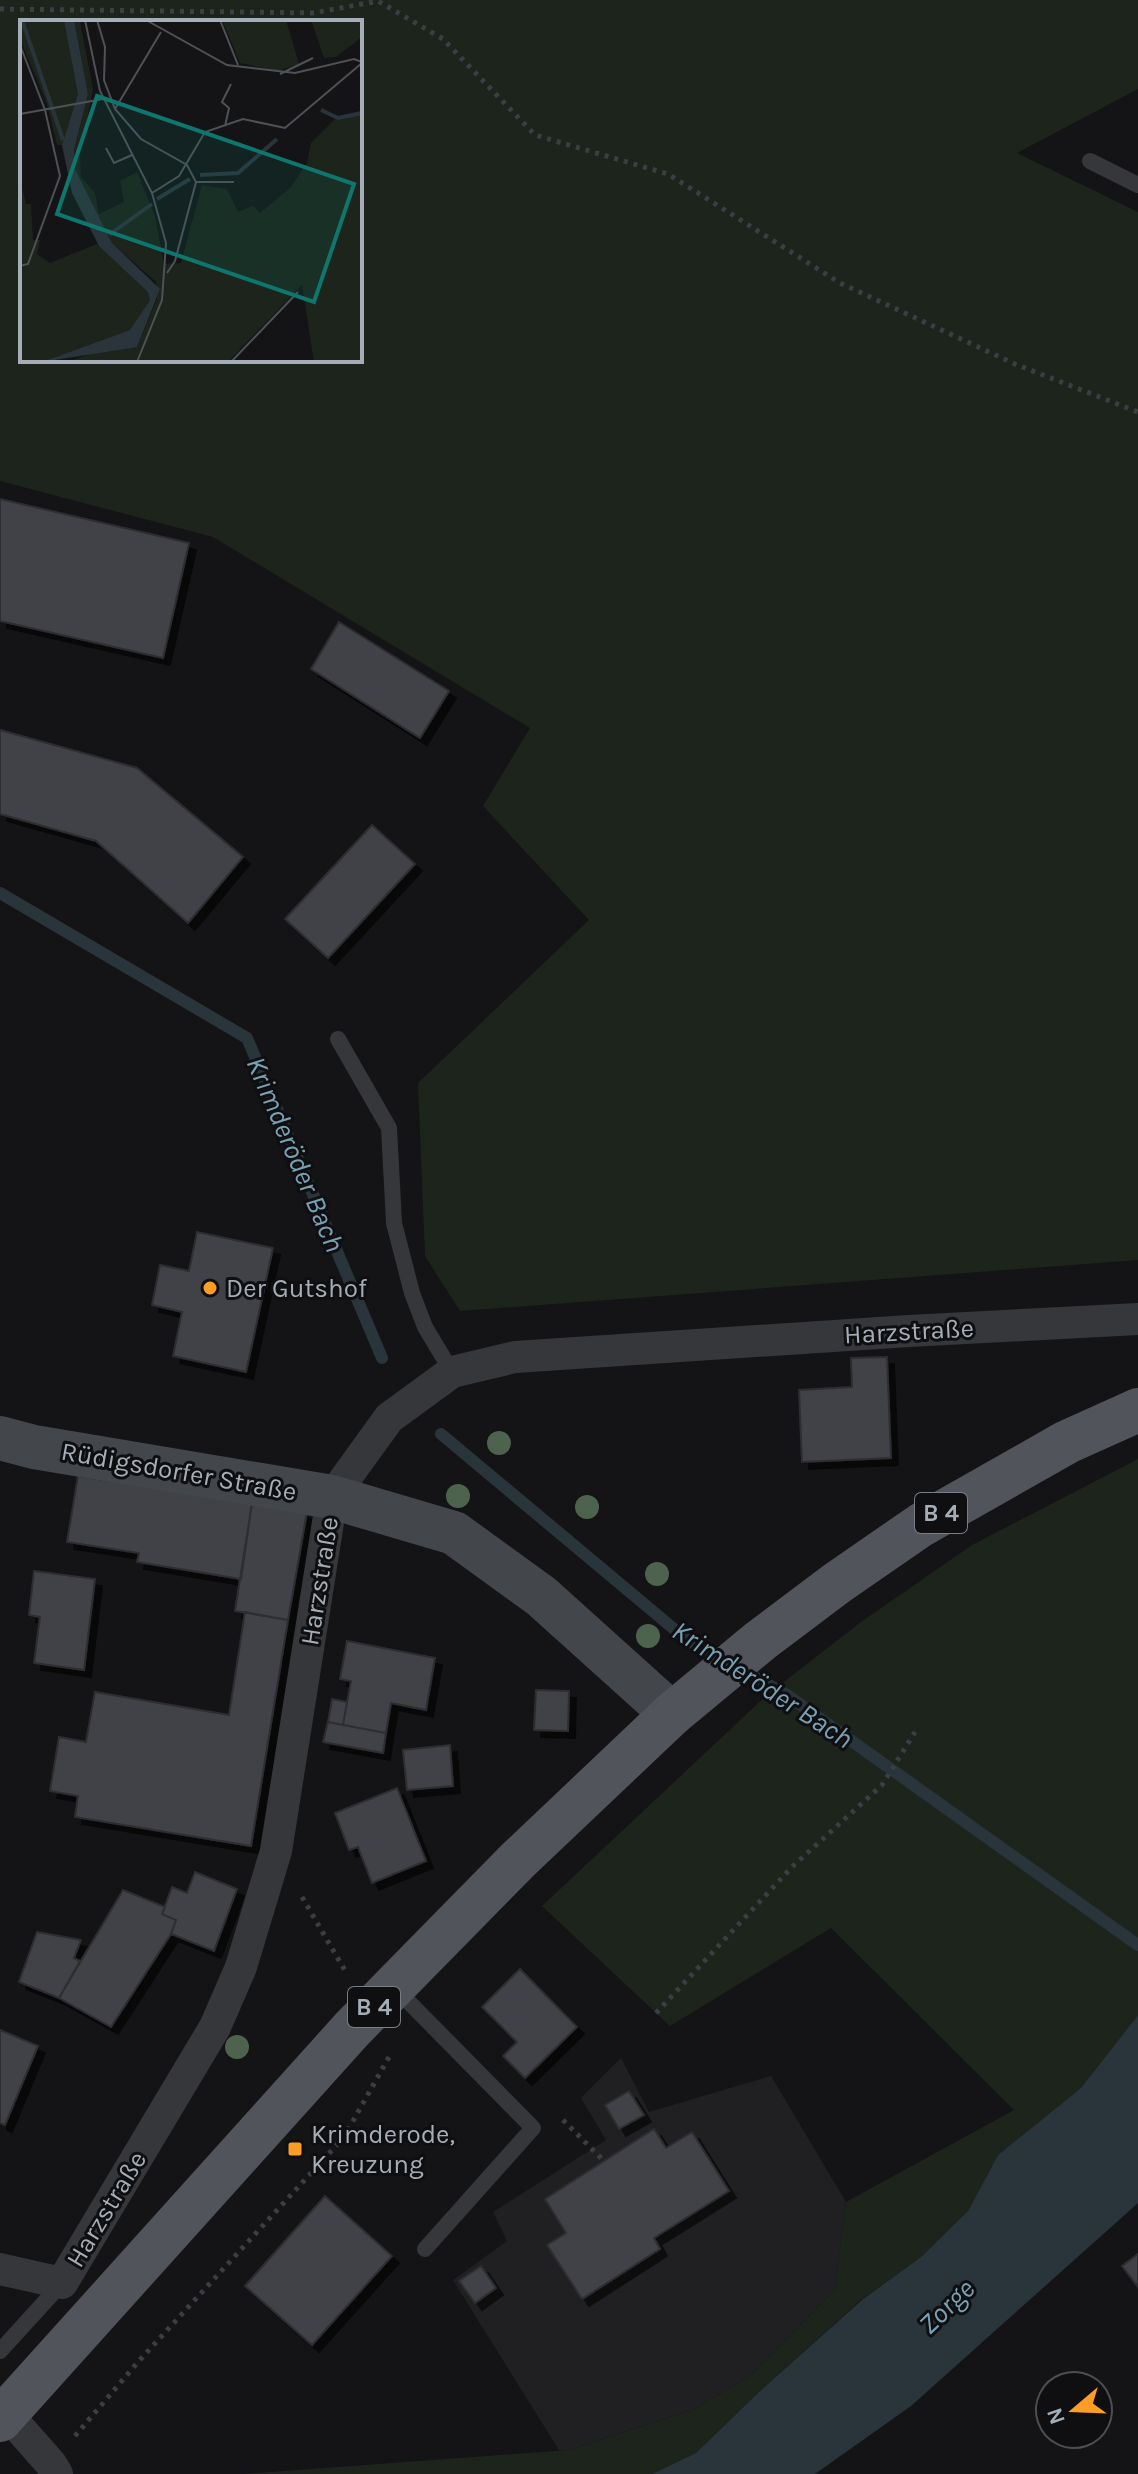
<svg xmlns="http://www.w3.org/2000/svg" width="1138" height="2474" font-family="Karla,sans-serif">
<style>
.built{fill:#202023}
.green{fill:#1c241c;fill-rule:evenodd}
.water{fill:#2a353b}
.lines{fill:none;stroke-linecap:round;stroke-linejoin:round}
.stream{stroke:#2a353b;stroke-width:12}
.building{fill:#404246;stroke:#2e2e32;stroke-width:2;filter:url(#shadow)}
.path{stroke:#3b3e42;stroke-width:5;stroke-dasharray:4 6;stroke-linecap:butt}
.lane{stroke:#35373b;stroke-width:16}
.street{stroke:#35373b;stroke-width:32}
.secondary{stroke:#43464b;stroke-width:44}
.primary{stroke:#51545b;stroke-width:44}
.tree{fill:#4e634e}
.poi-dot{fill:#fc9d26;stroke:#0f0f11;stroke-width:3}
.labels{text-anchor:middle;stroke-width:6;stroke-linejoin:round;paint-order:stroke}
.shield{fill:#0f0f11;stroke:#787e85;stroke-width:2}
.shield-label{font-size:24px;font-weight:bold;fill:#a5adb7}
.poi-label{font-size:26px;fill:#a5adb7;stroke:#0f0f11;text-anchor:start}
.street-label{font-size:26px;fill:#a5adb7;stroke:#0f0f11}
.water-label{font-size:28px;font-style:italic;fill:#7aa0b4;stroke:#0f0f11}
.inset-river{fill:none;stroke:#2a353b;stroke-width:4}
.inset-road{fill:none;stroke:#4e5156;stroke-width:2}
.view{fill:#0f766e;fill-opacity:0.15;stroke:#0f766e;stroke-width:4}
.inset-edge{fill:none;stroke:#a5adb7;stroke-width:4}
</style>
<defs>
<filter id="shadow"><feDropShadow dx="7" dy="7" stdDeviation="0" flood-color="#0009"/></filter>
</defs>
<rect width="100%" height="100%" fill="#141416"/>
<path class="built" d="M621,2058l28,54 122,-36 75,126 -11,88 -85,86 -58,34 -123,40h-10l-106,-170 54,-39 -14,-29 113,-72 -25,-42z"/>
<path class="green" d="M0,0h1138v89l-121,64 121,59v1048l-678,51 -35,-55 -7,-173 171,-163 -106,-114 47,-78 -317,-191 -213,-56zM22,22h338v338h-338z
M1138,1459v556l-57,73 -83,67 -30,56 -47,46 -59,42 -103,93 -63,61 -44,21h-409l326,-24 123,-40 58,-34 85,-86 11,-88 168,-92 -183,-182 -161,98 -128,-120 225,-211 94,-73 111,-77z"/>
<path class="water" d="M1138,2015v188l-227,203 -96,68h-163l44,-21 63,-61 104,-93 58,-42 47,-46 30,-56 83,-67z"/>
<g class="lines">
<path class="stream" d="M0,893l247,145 135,320
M441,1434l245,205 101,56 351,250"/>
</g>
<path class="building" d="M0,499l189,44 -26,115 -163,-37z
M339,622l110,69 -29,47 -109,-69z
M0,730l137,38 106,89 -55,66 -92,-82 -96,-27z
M372,825l43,39 -87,94 -43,-39z
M197,1232l76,16 -27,124 -73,-16 9,-44 -30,-7 8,-40 29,6z
M887,1357l4,101 -89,4 -3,-72 53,-3 -1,-29z
M78,1476l174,27 -11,76 -104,-17 2,-9 -72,-11z
M252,1503l55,9 -19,108 -53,-9z
M34,1571l61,8 -11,91 -50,-7 6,-46 -11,-2z
M245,1612l43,8 -37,226 -176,-29 3,-21 -28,-5 9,-54 27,5 9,-50 134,23z
M347,1641l88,17 -9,52 -35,-7 -5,30 -43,-8 8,-44 -11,-2z
M536,1690l33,1 -1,40 -34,-1z
M332,1699l15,3 -4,23 -15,-3z
M328,1722l58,11 -3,20 -60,-11z
M450,1745l3,41 -46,4 -4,-40z
M397,1788l29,73 -54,22 -14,-36 -9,3 -14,-37z
M195,1872l42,17 -23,62 -43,-17 5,-14 -14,-6 10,-27 15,6z
M123,1890l42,17 -3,7 14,6 -5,14 -60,93 -52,-29z
M37,1932l44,8 -7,18 6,3 -21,37 -40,-16z
M520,1969l57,58 -52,51 -22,-22 14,-14 -35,-35z
M0,2030l38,16 -33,79 -5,-2z
M629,2091l15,24 -25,14 -14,-24z
M654,2129l12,19 26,-16 37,59 -75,47 6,11 -78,50 -35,-54 19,-12 -21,-34z
M325,2196l67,60 -80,89 -67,-59z
M1138,2254v33l-16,-21z
M481,2266l15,22 -21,15 -16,-22z"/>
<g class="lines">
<path class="path" d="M0,9l314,4 64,-12 65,38 92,96 133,39 172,109 175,81 123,48
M302,1897l45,77
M656,2013l136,-146 90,-82 33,-53
M563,2120l41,41
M75,2436l63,-74 206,-225 45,-80"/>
<path class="lane" d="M1090,161l48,24
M338,1039l51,89 5,95 18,70 13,34 27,45
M395,1988l138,140 -108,121
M0,2351l62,-68"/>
<path class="street" d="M0,2269l62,14 153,-256 26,-60 35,-116 56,-354 57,-79 63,-46 63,-15 394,-26 229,-12
M7,2414l44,50 6,10"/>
<path class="secondary" d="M0,1438l34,9 298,50 122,36 87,63 131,118"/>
<path class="primary" d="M0,2420l352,-391 166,-169 154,-146 88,-73 77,-58 84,-58 146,-83 71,-32"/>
</g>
<g class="tree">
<circle cx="499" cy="1443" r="12"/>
<circle cx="458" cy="1496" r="12"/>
<circle cx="587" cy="1507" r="12"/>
<circle cx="657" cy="1574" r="12"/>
<circle cx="648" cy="1636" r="12"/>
<circle cx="237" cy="2047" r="12"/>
</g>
<g class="poi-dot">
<circle cx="210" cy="1288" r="8"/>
<rect x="287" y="2141" width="16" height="16" rx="4"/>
</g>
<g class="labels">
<g class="shield">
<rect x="915" y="1493" width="52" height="40" rx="6"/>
<rect x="348" y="1987" width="52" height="40" rx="6"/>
</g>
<g class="shield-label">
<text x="941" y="1521">B 4</text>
<text x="374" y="2015">B 4</text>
</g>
<g class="poi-label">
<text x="226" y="1297">Der Gutshof</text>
<text x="311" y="2143">Krimderode,<tspan x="311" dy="30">Kreuzung</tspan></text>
</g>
<g class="street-label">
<text transform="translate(909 1331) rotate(-3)" y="9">Harzstraße</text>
<text transform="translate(179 1471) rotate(10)" y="9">Rüdigsdorfer Straße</text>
<text transform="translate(319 1581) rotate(-81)" y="9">Harzstraße</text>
<text transform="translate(106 2209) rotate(-59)" y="9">Harzstraße</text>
</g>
<g class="water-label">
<text transform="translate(296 1154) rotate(67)" y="10">Krimderöder Bach</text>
<text transform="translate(763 1684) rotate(33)" y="10">Krimderöder Bach</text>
<text transform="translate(946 2306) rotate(-44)" y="10">Zorge</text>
</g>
</g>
<g transform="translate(20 20)">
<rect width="342" height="342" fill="#141416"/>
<path d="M0,0h44l3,6 11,68 -16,51h-5l-10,-41 -27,-65zM54,0l6,2 13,67 -13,67 1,21 14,16 4,21 25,-12 -4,-21 17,-9 18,44 9,48 17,-1 21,-78 25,4 11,23 15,-6 7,7 31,-26 16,-24 4,-20 27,-27 24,-5v251h-48l-12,-77 -74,77h-161l40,-14 30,-1 20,-48 -1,-17 -44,-39 -37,-74 -1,-19 14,-56zM202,0h64l13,44 -21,7 -38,-8zM291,0h51v17l-26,20 -12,1zM0,159l6,25h5l2,36h7l-3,14 13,9 47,-19 52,48 1,8 -20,30 -88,32h-22z" fill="#1c241c"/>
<path d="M44,0h10l14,74 -14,56 1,19 37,74 48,46 -23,58 -95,15 88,-32 20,-30 -2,-8 -49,-46 -27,-53 -10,-48 16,-51z" fill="#2a353b"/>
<path class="inset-river" d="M2,0l41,120M301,90l17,8 24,-5M180,155l38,-2 39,-34M137,179l33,-20M89,215l43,-31"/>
<path class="inset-road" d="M65,0l15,71 52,102 14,50 -4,57 -25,62M77,0l8,27 -1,33 11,29 26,30 46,26 9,17 -21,79 -8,12M126,0l81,45 68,8 59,-14 8,3M200,0l18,45M0,25l25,65 15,66 -32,88 -8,2M260,54l33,-16M95,89l46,-77M0,94l83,-15M205,106l4,-18 -7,-6 9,-18M86,128l8,15 18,-8M176,162h38M132,173l27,-17 26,-44 38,-13 42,9 77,-65M211,342l67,-70"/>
<path class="view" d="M77,76l257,88 -40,118 -257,-88z"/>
<rect width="342" height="342" class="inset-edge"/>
</g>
<g transform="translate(1074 2410) rotate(251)"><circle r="38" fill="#0f0f11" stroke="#4b4e53" stroke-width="2"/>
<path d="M0-6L14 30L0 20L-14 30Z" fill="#fc9d26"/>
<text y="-12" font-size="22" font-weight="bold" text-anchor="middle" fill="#a5adb7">N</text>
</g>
</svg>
